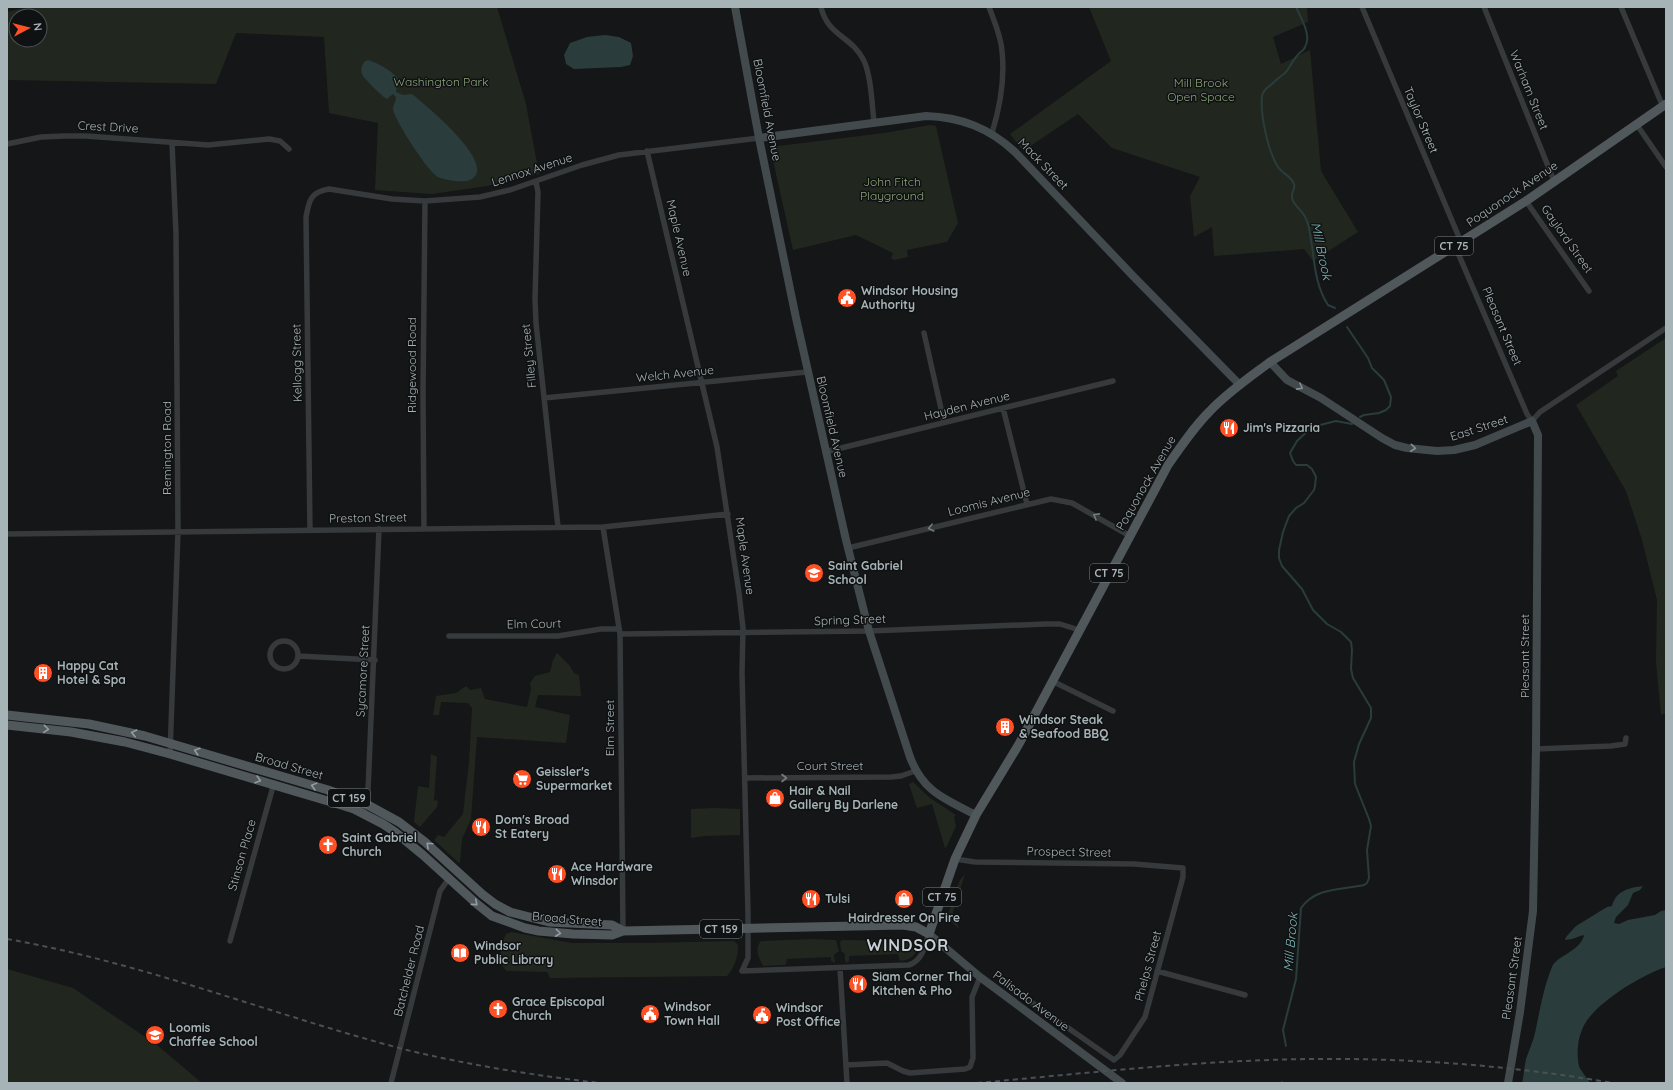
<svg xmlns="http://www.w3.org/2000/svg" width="1673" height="1090" font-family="Quicksand,sans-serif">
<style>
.green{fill:#21271f;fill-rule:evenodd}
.water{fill:#2a3c3c}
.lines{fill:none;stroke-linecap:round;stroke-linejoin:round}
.stream{stroke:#2a3c3c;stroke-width:2}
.street{stroke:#363a3c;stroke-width:5.5}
.secondary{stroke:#434a4d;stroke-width:8}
.primary{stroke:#51585c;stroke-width:9}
.rail{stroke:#4a5154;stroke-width:2;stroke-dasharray:5 4;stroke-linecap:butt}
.oneway{stroke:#838f93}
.oneway2{stroke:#747d80}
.oneway3{stroke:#919da1}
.labels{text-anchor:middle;stroke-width:3;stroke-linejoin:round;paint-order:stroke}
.shield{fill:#101112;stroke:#798386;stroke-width:1}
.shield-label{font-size:11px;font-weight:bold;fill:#a6b4b8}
.park-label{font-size:12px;fill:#8ca57b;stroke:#101112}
.street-label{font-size:12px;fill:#a6b4b8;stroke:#101112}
.poi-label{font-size:12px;font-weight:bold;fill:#a6b4b8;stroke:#101112;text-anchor:start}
.water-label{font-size:13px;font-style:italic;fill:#7ab6b6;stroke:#101112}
.district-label{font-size:16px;font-weight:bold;letter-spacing:1px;fill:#c7d0d4;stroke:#101112}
</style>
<rect width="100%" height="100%" fill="#151617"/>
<path class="green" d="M28,7h469l29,97 13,70 -52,12 -55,8 -57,-4 3,-67 -49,-10 -5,-76 -88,-4 -20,51 -209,-4v-68zM16,16h24v24h-24z
M1089,7h218l1,15 -35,15 8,27 29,-14 11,121 37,61 -45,29 -9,-12 -90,7 -2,-29 -18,10 -4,-41 10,-19 -88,-29 -34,-34 -55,37 -13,-17 101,-73z
M930,125l6,1 22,97 -11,19 -40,8 1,7 -14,3 -3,-2 2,-5 -37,-18 -63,15 -23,-103 114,-14z
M1666,338v375l-5,2 -5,-53 1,-62 -15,-60 -16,-49 -50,-86 42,-29 -2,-5z
M557,653l13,13 4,7 5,2 2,21 -43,-1 -3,12 35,8 -4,28 -89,-6 -6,82 -9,20 -2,23 -1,1 -25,-23 4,-5 6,2 19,-23 6,-52 3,-54 -4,-5 -27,-1 -2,13h-6l3,-19 20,-3 10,-7 4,4 11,-2 4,11 42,8 4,-18 -1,-6 5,-7 15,-4 3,-12z
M431,754l6,3 -3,43 4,1 -1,6 -17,20 -6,-5 4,-36 11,2z
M913,782l17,16 26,17 -2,2 2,9 -10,22h-1l-13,-44 -15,4 -8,-24z
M715,808l25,1v26l-35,1 -14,2v-29z
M965,874l-12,38 6,17 -12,-12 13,-37z
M511,932l61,11h73l89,-2 4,4c0,11 -3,23 -11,31l-174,2h-3l-3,-6 -40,-1c-11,-8 -6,-27 -1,-37z
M812,939l24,1 3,11 -5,4 1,8 -4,-2v-4l-44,2 -1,5 -2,1 -21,1c-4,-8 -9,-18 -2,-25z
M842,940l65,1 10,6c0,9 -8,13 -17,14l-2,-7 -49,2v5l-3,2 -1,-3v-6l-4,-3 -1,-9z
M7,969l66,19 84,57 45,38h-195z"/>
<path class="water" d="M605,35l14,2 12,6 2,13 -3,9 -9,2 -47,2 -8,-5 -2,-9 6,-12 17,-6z
M368,60c7,2 32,14 31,23 0,3 -3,5 -3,9l7,3 9,-1c11,9 89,72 58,86 -6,3 -26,0 -32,-3 -10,-5 -44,-58 -45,-68 0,-3 3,-8 3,-12l-3,-3 -6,5c-3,-1 -24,-21 -25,-25 -2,-4 0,-8 2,-12z
M1643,886l-3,4 -7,3 -5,12 -12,12 -2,6 5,1 9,-4 27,-5 6,-4 5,-1v57c-23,7 -67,34 -80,55 -8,12 -10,30 -7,44 1,4 9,13 11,17h-68c2,-8 2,-16 4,-24 3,-9 7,-17 9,-26 5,-23 8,-44 17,-66 5,-12 26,-14 32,-31l-1,-1 -11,4 -7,1 1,-3 10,-11 31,-19 5,-1c4,-15 16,-18 31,-20z"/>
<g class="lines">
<path class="stream" d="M1296,7c5,11 16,29 9,40 -1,4 -6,5 -8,9 -5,5 -7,12 -12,17 -4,3 -8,6 -12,10 -4,4 -10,6 -11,13 -2,18 6,56 16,71 4,6 14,10 16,17 2,6 -5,9 -1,17 5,9 12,11 15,23 7,28 4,56 20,81l7,3
M1347,327l21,31 4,10 12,12 7,17 -1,9 -4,4 -7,3 -15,2 -4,2
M1286,1046l-3,-16 13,-51 5,-71c15,-21 40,-18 63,-23l3,-2 2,-5 -2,-28 4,-24 -2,-7 -14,-35 -1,-22 5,-18 12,-26v-10l-18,-30 -2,-9 1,-19 -1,-8 -10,-10 -14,-8 -14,-14 -11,-21 -20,-23 -3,-8v-8l4,-18 6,-16 7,-8 8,-5 10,-13 1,-4 1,-9 -4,-8 -5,-4h-11l-3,-4 -3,-8 7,-12 15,-14 24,-6 16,3
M1282,1083v-1"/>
<path class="street" d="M821,7c6,28 31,30 42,52 8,14 9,46 11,63
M989,7c5,14 12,29 13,44 3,27 -2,56 -10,82
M1362,7l99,235
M1484,7l70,174
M1621,7l42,100
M1637,125l29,42
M7,144l34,-7 23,-1h22l122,9 61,-6 11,2 9,8
M647,151l70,296 22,146 4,35 -1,45 6,241v44l-6,13
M536,182l2,10 -3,107 1,24 22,204
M1526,201l63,90
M1455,246l72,168 5,7 8,-9 126,-84
M924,333l20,89
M544,398l263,-26
M1003,408l24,96
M825,452l288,-71
M603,527l17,107 3,297
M424,529l-1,-135 2,-193
M310,530l-4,-313c3,-17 5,-25 23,-28l63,10 33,2 55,-4 30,-7 72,-25 37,-10 140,-17
M7,534l596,-7 125,-13
M848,548l203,-49 21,4 58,33
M620,634l249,-3 177,-7h14l19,6
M449,636h109l43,-7h18
M270 655a14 14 0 1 1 28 0a14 14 0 1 1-28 0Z
M298,656l77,4
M1052,681l61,30
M1536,749l75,-3 14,-2 1,-6
M170,754l8,-223 -2,-297 -4,-91
M745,778l146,-1 10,-1 14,-5
M362,813l4,-9 2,-13 11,-262
M955,859l20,3 159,2 49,4v9l-38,140 -25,38 -6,5 -83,-58
M230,941l44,-158
M840,968l7,115
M742,971l167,-6c13,-4 16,-19 20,-31
M1157,971l88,24
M846,1065l41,-2 16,8 7,2 55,-4 5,-2 3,-9 -1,-61 8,-20
M391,1083l49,-192 10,-14"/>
<path class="secondary" d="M735,7l24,131 37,180 50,222 23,91 41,126c13,35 35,42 66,58
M759,138l167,-22c35,1 63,12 89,36l119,125 106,108
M1270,362l17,18 34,18 61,40 13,7 12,3 30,3 17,-1 21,-5 57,-24 6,14 -2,314 -3,162 -13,101 -12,71
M929,934l51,43 142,106"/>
<path class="primary" d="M7,715l82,9 56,12 183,54 38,14 33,18 26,20 57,52 13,10 15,8 39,10 63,3 11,6
M7,725l64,7 54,10 45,12 168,50 16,5 29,15 12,8 28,23 54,49 15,12 33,12 14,3 34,3 39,1 11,-4 280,-6 13,2 13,7 26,-75 21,-44 43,-71 149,-279c13,-19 26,-38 42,-54 18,-19 40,-34 60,-49l256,-161 140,-97"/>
<path class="rail" d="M7,939c136,24 263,75 396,110 64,16 130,26 196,34
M977,1083c112,-10 224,-23 336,-24 101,-1 201,7 300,24"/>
</g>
<defs><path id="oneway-chevron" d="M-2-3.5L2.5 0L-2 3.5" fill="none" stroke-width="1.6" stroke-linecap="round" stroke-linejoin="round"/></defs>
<g class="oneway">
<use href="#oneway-chevron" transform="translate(1300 387) rotate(28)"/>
<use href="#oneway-chevron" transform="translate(1413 448) rotate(6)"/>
</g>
<g class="oneway2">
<use href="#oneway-chevron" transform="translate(1096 516) rotate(-151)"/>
<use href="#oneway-chevron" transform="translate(931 528) rotate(166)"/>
<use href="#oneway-chevron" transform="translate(784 778)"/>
</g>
<g class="oneway3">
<use href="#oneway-chevron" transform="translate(46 729) rotate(5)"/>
<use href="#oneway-chevron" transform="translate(134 733) rotate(-167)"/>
<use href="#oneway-chevron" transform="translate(197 751) rotate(-163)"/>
<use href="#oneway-chevron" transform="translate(258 780) rotate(16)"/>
<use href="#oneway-chevron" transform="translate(314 786) rotate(-165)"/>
<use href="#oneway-chevron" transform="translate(429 845) rotate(-137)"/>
<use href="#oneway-chevron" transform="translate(475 903) rotate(40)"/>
<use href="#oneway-chevron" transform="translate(558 933) rotate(6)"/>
</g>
<defs>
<g id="civic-disc" transform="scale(1)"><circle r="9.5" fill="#ff5125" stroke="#101112"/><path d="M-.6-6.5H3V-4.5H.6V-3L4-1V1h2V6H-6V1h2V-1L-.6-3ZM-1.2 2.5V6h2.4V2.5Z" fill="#fff"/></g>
<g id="restaurant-disc" transform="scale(1)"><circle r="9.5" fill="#ff5125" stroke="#101112"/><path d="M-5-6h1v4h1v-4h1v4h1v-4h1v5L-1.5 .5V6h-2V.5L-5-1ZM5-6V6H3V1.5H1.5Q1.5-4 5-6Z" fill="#fff"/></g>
<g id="school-disc" transform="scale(1)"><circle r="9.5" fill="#ff5125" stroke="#101112"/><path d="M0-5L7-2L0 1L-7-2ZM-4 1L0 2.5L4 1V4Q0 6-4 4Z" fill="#fff"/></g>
<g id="building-disc" transform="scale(1)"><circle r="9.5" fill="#ff5125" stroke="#101112"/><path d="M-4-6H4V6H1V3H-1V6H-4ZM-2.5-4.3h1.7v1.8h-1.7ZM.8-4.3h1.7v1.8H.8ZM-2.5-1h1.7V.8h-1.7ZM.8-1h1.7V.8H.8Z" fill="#fff"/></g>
<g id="supermarket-disc" transform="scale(1)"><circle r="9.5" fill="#ff5125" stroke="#101112"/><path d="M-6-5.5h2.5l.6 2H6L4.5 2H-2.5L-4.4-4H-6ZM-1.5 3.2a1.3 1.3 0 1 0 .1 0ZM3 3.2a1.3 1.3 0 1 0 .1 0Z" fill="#fff"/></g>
<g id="shop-disc" transform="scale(1)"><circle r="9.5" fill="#ff5125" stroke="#101112"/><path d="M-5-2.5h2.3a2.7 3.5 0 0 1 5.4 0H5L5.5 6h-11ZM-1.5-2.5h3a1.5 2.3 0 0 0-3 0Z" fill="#fff"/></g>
<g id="church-disc" transform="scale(1)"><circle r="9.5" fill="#ff5125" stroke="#101112"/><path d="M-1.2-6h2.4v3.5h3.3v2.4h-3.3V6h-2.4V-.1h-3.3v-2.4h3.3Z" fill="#fff"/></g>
<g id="library-disc" transform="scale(1)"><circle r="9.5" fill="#ff5125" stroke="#101112"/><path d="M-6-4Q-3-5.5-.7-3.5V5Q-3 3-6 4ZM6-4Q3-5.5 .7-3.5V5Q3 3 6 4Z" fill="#fff"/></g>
</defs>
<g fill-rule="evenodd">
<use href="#civic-disc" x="847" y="298"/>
<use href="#restaurant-disc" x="1229" y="428"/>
<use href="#school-disc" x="814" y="573"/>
<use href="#building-disc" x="43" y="673"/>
<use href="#building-disc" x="1005" y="727"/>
<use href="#supermarket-disc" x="522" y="779"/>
<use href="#shop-disc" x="775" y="798"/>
<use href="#restaurant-disc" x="481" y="827"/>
<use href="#church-disc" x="328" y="845"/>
<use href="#restaurant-disc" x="557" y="874"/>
<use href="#restaurant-disc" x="811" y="899"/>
<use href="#shop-disc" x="904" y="899"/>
<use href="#library-disc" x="460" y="953"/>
<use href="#restaurant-disc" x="858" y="984"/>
<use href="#church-disc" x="498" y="1009"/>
<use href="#civic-disc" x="650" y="1014"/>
<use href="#civic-disc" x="762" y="1015"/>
<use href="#school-disc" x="155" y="1035"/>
</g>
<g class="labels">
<g class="shield">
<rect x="1435" y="237" width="38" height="18" rx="3"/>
<rect x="1090" y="564" width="38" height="18" rx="3"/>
<rect x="328" y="789" width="42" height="18" rx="3"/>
<rect x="923" y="888" width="38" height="18" rx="3"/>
<rect x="700" y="920" width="42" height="18" rx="3"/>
</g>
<g class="shield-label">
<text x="1454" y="250">CT 75</text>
<text x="1109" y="577">CT 75</text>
<text x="349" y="802">CT 159</text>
<text x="942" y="901">CT 75</text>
<text x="721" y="933">CT 159</text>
</g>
<g class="park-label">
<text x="441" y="86">Washington Park</text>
<text x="1201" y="87">Mill Brook<tspan x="1201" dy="14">Open Space</tspan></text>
<text x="892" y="186">John Fitch<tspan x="892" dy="14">Playground</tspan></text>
</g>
<g class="street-label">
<text transform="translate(1529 90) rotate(68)" y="4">Warham Street</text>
<text transform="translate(767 110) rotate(79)" y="4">Bloomfield Avenue</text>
<text transform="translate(1421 120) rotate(67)" y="4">Taylor Street</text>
<text transform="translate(108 127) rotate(3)" y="4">Crest Drive</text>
<text transform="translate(1043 164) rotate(46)" y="4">Mack Street</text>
<text transform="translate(532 170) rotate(-18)" y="4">Lennox Avenue</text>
<text transform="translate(1512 194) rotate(-34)" y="4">Poquonock Avenue</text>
<text transform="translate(679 238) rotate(77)" y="4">Maple Avenue</text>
<text transform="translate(1567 239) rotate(55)" y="4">Gaylord Street</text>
<text transform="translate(1502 326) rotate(67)" y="4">Pleasant Street</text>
<text transform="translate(529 356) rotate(-96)" y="4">Filley Street</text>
<text transform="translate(297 363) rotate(-91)" y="4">Kellogg Street</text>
<text transform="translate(412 365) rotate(-90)" y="4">Ridgewood Road</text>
<text transform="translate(675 374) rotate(-6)" y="4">Welch Avenue</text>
<text transform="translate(967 406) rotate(-14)" y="4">Hayden Avenue</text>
<text transform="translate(832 427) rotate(77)" y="4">Bloomfield Avenue</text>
<text transform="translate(1479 428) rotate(-18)" y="4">East Street</text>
<text transform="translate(167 448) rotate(-90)" y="4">Remington Road</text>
<text transform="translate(1146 483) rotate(-60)" y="4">Poquonock Avenue</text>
<text transform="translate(989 502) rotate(-14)" y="4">Loomis Avenue</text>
<text transform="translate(368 518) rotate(-1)" y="4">Preston Street</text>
<text transform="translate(745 556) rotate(82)" y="4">Maple Avenue</text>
<text transform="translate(850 620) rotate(-2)" y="4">Spring Street</text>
<text transform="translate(534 624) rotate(-1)" y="4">Elm Court</text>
<text transform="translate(1525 656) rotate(-90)" y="4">Pleasant Street</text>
<text transform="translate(363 671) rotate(-87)" y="4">Sycamore Street</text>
<text transform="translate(610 728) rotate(-90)" y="4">Elm Street</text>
<text transform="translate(289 766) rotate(16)" y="4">Broad Street</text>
<text x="830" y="770">Court Street</text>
<text transform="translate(1069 852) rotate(1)" y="4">Prospect Street</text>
<text transform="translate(242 855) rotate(-74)" y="4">Stinson Place</text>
<text transform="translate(567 919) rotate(5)" y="4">Broad Street</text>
<text transform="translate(1148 966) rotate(-75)" y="4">Phelps Street</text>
<text transform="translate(409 971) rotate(-76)" y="4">Batchelder Road</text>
<text transform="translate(1512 978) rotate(-82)" y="4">Pleasant Street</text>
<text transform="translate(1031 1001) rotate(37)" y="4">Palisado Avenue</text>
</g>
<g class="poi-label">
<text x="861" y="295">Windsor Housing<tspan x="861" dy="14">Authority</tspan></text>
<text x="1243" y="432">Jim's Pizzaria</text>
<text x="828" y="570">Saint Gabriel<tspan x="828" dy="14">School</tspan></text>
<text x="57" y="670">Happy Cat<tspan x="57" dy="14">Hotel &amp; Spa</tspan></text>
<text x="1019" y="724">Windsor Steak<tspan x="1019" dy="14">&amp; Seafood BBQ</tspan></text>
<text x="536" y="776">Geissler's<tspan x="536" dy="14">Supermarket</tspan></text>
<text x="789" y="795">Hair &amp; Nail<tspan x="789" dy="14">Gallery By Darlene</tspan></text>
<text x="495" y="824">Dom's Broad<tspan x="495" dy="14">St Eatery</tspan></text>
<text x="342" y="842">Saint Gabriel<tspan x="342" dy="14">Church</tspan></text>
<text x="571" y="871">Ace Hardware<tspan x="571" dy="14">Winsdor</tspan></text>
<text x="825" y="903">Tulsi</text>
<text x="904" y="922" text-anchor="middle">Hairdresser On Fire</text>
<text x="474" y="950">Windsor<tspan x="474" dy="14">Public Library</tspan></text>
<text x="872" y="981">Siam Corner Thai<tspan x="872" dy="14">Kitchen &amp; Pho</tspan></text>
<text x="512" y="1006">Grace Episcopal<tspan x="512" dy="14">Church</tspan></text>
<text x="664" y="1011">Windsor<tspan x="664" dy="14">Town Hall</tspan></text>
<text x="776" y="1012">Windsor<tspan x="776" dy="14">Post Office</tspan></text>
<text x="169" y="1032">Loomis<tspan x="169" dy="14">Chaffee School</tspan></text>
</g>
<g class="water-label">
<text transform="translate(1322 251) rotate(78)" y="5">Mill Brook</text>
<text transform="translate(1290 942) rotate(-85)" y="5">Mill Brook</text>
</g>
<g class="district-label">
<text x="908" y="951">WINDSOR</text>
</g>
</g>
<rect width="1673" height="1090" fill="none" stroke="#a6b4b8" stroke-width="16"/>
<g transform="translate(28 28) rotate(83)"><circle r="19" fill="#101112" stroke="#4c5254"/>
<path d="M0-3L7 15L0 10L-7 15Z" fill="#ff5125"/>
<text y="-6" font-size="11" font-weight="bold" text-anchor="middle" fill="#a6b4b8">N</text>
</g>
</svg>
